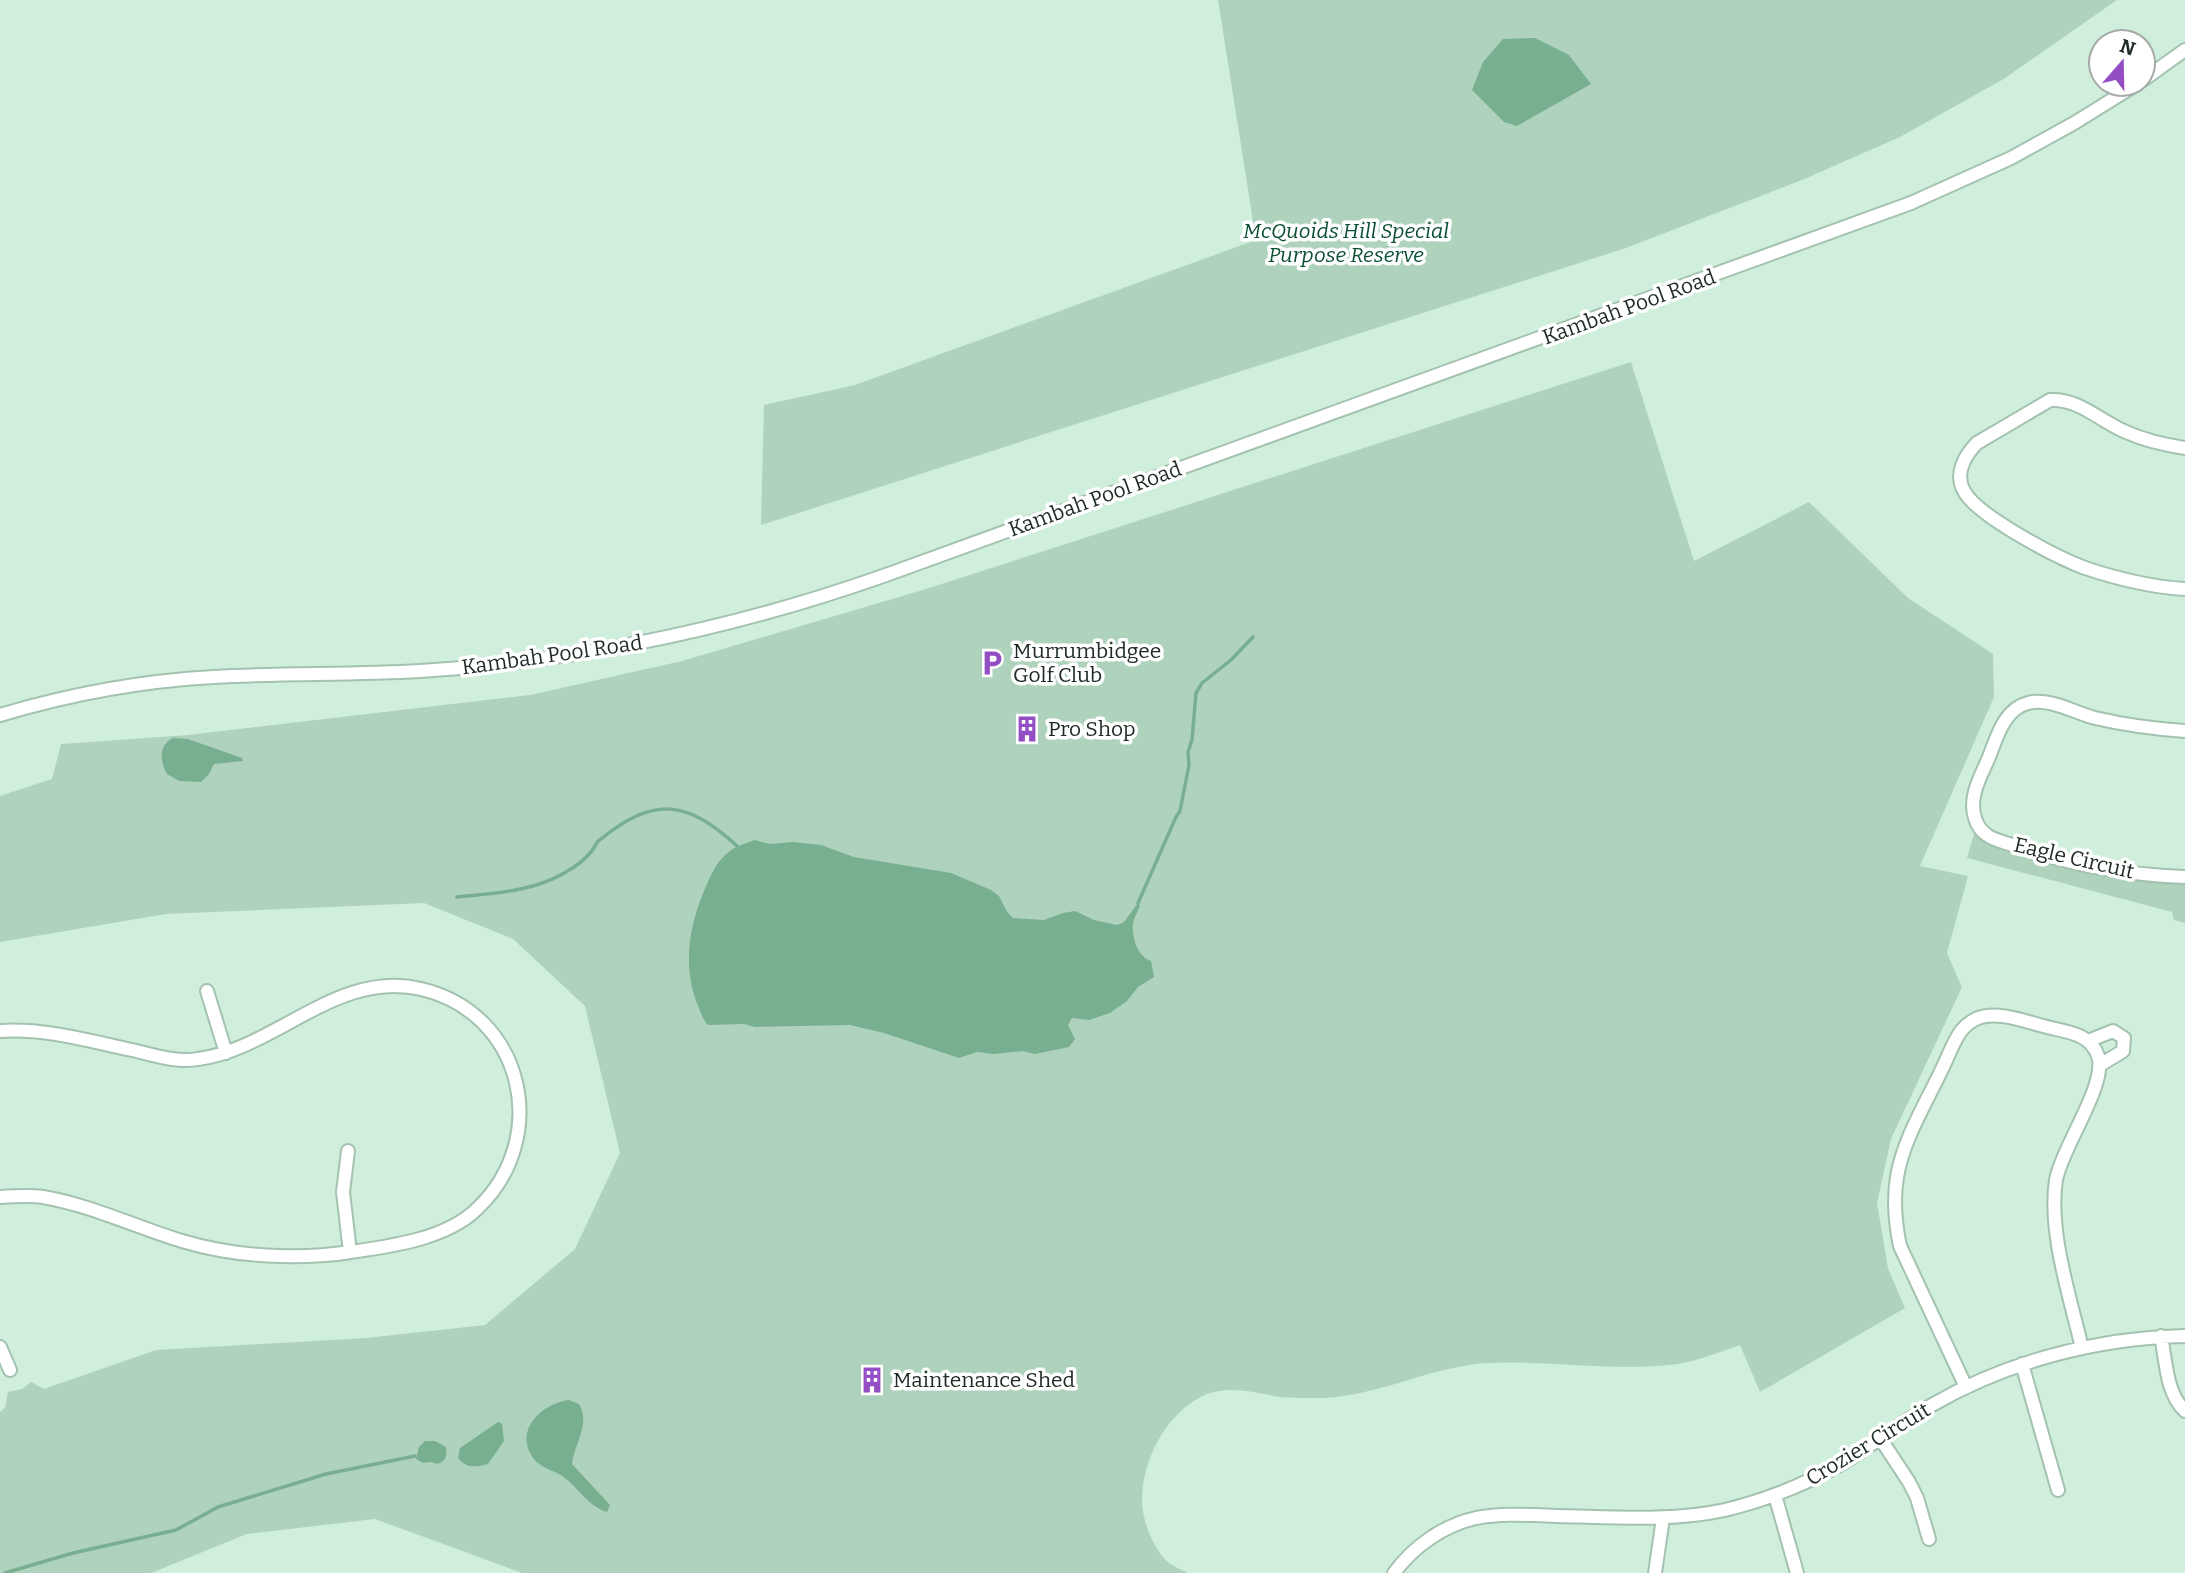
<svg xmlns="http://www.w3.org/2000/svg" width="2185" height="1573" font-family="Bitter,serif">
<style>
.green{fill:#afd2bd}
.water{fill:#79af91}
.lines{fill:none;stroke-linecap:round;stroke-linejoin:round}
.stream{stroke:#79af91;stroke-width:3.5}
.minor-casing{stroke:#a4c2b0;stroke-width:16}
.minor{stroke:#fff;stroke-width:12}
.labels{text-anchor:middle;stroke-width:7;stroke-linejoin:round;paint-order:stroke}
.park-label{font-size:21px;font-style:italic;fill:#0b5032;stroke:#fff}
.street-label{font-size:21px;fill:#1e2a23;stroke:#fff}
.poi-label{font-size:21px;fill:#1e2a23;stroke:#fff;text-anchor:start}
</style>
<rect width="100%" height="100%" fill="#cfefdc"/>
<path class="green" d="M1218,0h899l-115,80 -102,57 -98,43 -176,68 -865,277 3,-120 91,-20 401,-145z
M1631,362l63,199 115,-59 99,96 85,56 1,43 -74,169 48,10 -21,77 15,34 -71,152 -14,64 11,65 17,40 -145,84 -20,-47c-23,8 -47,18 -71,20 -59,6 -122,-5 -181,-2 -56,3 -109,33 -165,35 -14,0 -29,0 -43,-1 -24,-4 -49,-12 -73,-3 -40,17 -65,65 -65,107 0,19 12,50 27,62 6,4 13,7 19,10h-666l-147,-54 -128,15 -96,39h-151v-161l5,-4 3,-16 14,-3 9,-7 13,7 112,-39 210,-12 119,-13 90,-76 45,-96 -35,-147 -72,-67 -89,-36 -258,11 -166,28v-146l52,-17 9,-35 127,-9 342,-40 152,-34 244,-72z
M1974,834l93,33 118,17v39l-11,-3 -2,-8 -205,-54z"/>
<path class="water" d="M1535,38l34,17 22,29 -74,42 -13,-4 -32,-32 11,-28 20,-23z
M173,738l15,1 54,19 1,3 -29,3 -5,10 -8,8 -22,-1 -12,-7c-7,-12 -9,-29 6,-36z
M754,840l16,4 23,-2 28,3 33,12 97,16 40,17 8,6 8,16 6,6 31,2 19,-7 12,-2 19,9 23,5 7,-3 14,-19 2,3c-2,6 -8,14 -7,22 0,13 5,28 18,33l3,16 -16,10 -11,14 -17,12 -21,7 -17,-2 -4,7 7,14 -6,8 -34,7 -13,-3 -28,3 -17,-2 -18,6 -75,-25 -34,-8 -95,2 -11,-3 -36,1c-6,-6 -8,-15 -12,-24 -13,-37 -7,-74 8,-110 6,-14 12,-30 26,-40 7,-6 16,-7 24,-11z
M569,1400l10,4c12,20 -5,40 -7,60l38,41 -3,7c-19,-6 -27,-22 -42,-34 -9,-7 -25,-10 -32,-20 -20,-28 10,-55 36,-58z
M498,1422l4,2 2,17 -16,23c-12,3 -21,5 -30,-6l2,-10z
M425,1441h10l11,6c1,9 0,14 -9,17l-6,-2 -8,1 -7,-4 3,-12z"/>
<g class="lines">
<path class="stream" d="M457,897c38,-4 76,-5 109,-25 9,-5 19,-13 25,-20 4,-5 5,-10 10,-13 54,-45 88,-37 136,7
M1138,903l38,-86 4,-6 9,-46 -1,-13 4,-12 4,-47 6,-10 29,-23 22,-23
M5,1573l68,-20 103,-23 42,-23 108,-33 89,-18"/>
<g class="minor-casing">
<path id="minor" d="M2143,80l42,-30
M2185,448c-20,-3 -41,-8 -59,-16 -26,-11 -48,-34 -76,-32l-73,43c-12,12 -23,31 -13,48 13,25 94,67 121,77 33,11 66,19 100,21
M0,715c70,-21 141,-34 214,-38 69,-4 138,-2 206,-6 160,-10 316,-43 466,-96l1025,-372 100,-45 65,-36 61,-38
M2185,731c-30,-2 -60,-6 -90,-13 -20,-5 -46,-21 -67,-15 -24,6 -31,34 -39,54 -8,19 -21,40 -14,61 2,7 6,13 12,17 6,5 17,7 25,10 55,19 115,30 173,32
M207,991l19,62
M0,1031c45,-3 89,10 132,19 22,5 44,13 66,9 77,-10 140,-90 223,-70 103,24 131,149 56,220 -31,30 -85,37 -126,43 -54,8 -116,5 -169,-11 -46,-14 -92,-36 -139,-44 -14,-2 -29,-1 -43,0
M2088,1041l25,-10 11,7 -1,13 -23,14
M348,1151l-5,41 7,60
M2161,1336c5,25 5,57 24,75
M0,1347l10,23
M2022,1364l36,126
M1966,1387l-66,-141c-5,-24 -7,-45 -3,-69 6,-37 29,-74 45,-108 6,-12 11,-27 19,-38 4,-5 10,-10 17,-13 21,-8 51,5 73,10 19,4 40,7 47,28 10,27 -36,91 -42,124 -8,51 14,117 26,168
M1880,1438l29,44 8,16 12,41
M1775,1495l22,78
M1394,1573c20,-27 50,-48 82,-55 26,-5 53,-3 80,-2 56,1 114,6 169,-6 41,-10 81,-26 118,-47 30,-19 58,-40 89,-58 76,-44 166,-67 253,-69
M1655,1573l8,-55"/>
</g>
<use href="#minor" class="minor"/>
</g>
<defs>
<g id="parking-bare" transform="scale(2.1)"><path d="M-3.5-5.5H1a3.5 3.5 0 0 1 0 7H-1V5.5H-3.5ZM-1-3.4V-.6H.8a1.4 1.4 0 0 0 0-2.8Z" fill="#934ec3" stroke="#fff" stroke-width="2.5" paint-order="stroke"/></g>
<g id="building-bare" transform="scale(2.1)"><path d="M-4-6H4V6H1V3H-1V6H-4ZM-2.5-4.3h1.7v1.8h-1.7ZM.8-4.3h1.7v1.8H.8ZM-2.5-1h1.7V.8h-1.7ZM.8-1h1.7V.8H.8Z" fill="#934ec3" stroke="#fff" stroke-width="2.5" paint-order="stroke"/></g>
</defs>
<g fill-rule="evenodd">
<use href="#parking-bare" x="992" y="663"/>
<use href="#building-bare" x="1027" y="729"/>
<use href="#building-bare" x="872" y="1380"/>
</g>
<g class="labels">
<g class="park-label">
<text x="1346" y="238">McQuoids Hill Special<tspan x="1346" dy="24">Purpose Reserve</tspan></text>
</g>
<g class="street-label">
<text transform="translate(1629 307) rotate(-20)" y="7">Kambah Pool Road</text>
<text transform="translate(1095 499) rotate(-20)" y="7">Kambah Pool Road</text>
<text transform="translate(552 655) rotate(-8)" y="7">Kambah Pool Road</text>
<text transform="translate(2074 858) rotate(13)" y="7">Eagle Circuit</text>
<text transform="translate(1868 1444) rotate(-31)" y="7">Crozier Circuit</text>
</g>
<g class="poi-label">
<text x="1013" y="658">Murrumbidgee<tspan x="1013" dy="24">Golf Club</tspan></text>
<text x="1048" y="736">Pro Shop</text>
<text x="893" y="1387">Maintenance Shed</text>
</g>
</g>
<g transform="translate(2122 63) rotate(20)"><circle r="33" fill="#ffffff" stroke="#a5aaa7" stroke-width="2"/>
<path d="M0-5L12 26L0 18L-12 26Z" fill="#934ec3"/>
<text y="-10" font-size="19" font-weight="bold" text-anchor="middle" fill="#1e2a23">N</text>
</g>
</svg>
